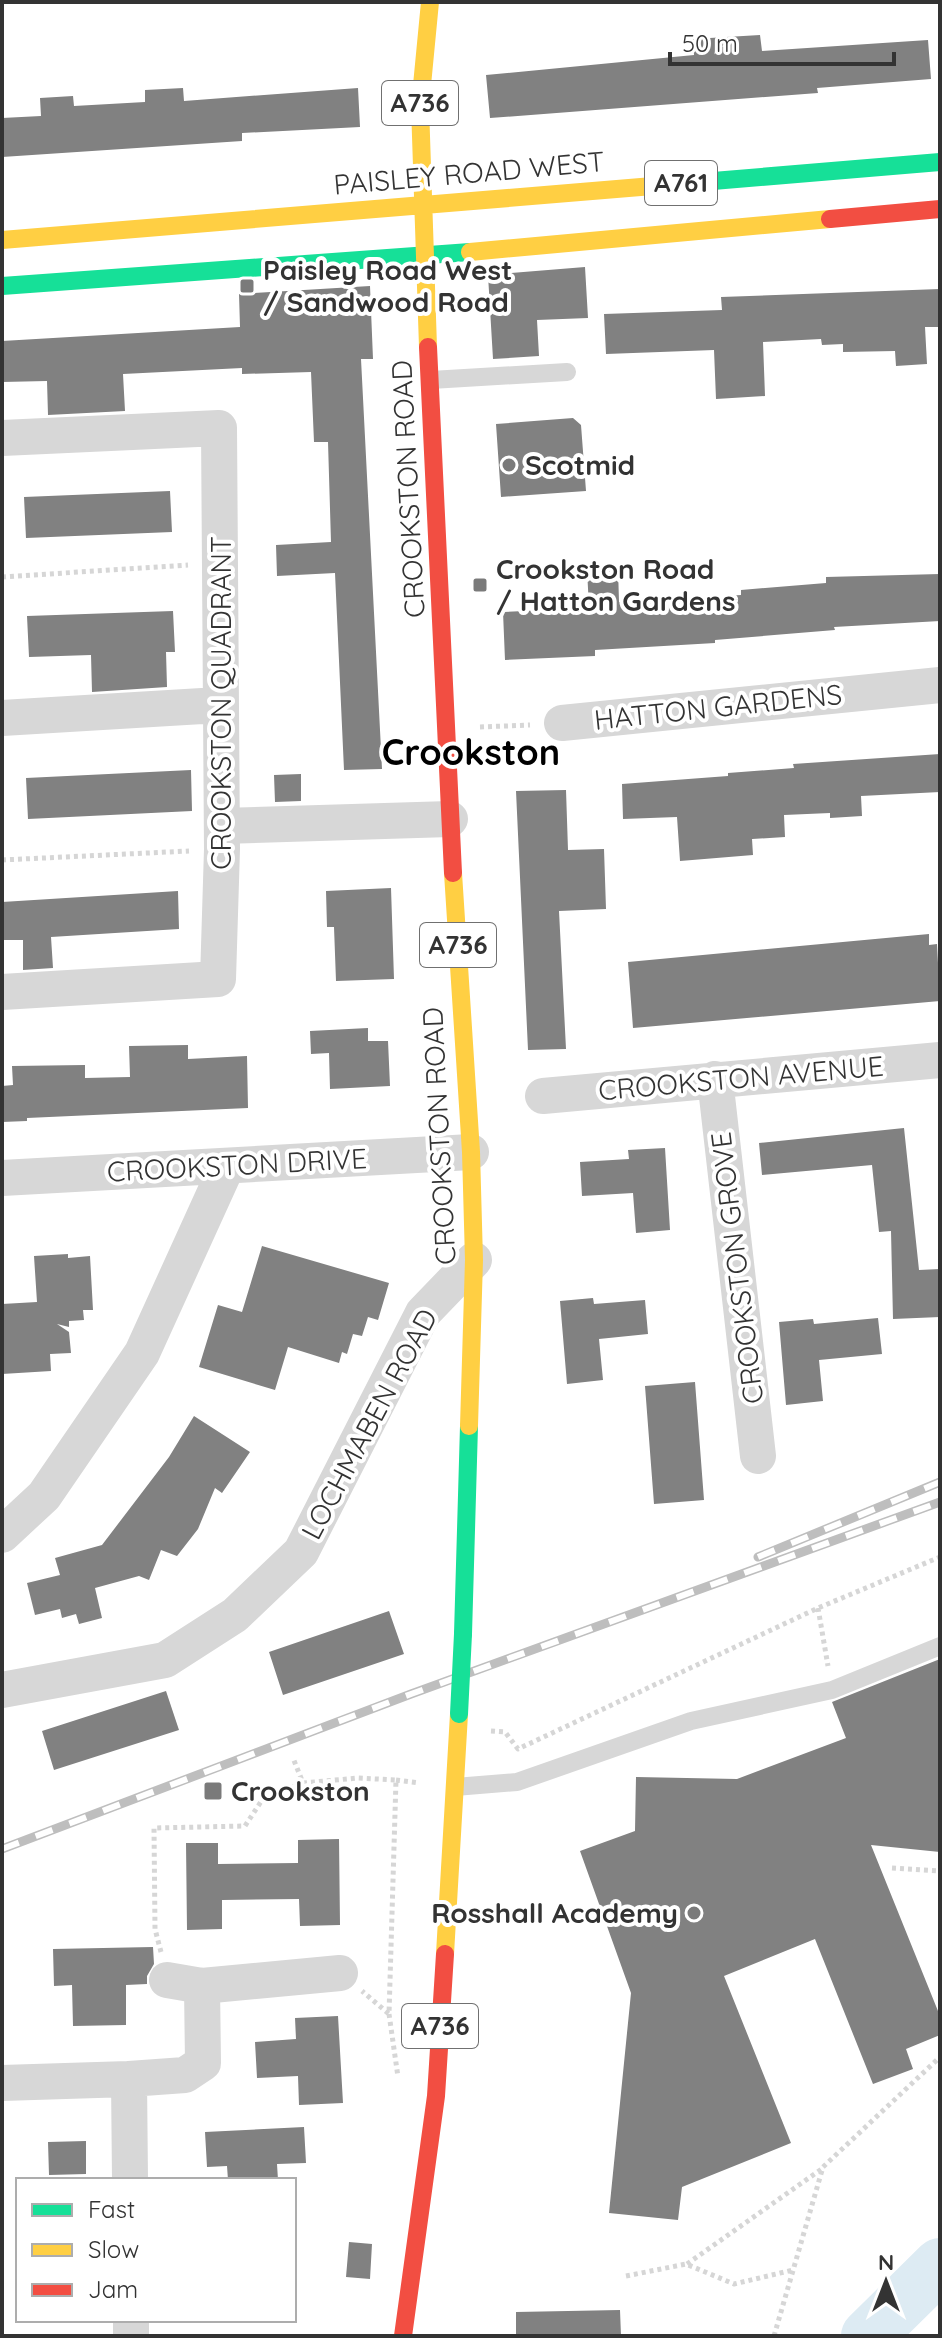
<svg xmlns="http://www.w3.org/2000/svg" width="942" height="2338" font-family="Quicksand,sans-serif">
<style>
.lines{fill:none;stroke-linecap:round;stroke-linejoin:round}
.river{stroke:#ddebf3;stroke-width:54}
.building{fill:#818181}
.path{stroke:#d6d6d6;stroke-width:5;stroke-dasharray:4 4;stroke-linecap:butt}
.lane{stroke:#d7d7d7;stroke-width:18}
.street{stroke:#d7d7d7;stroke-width:36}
.fast{stroke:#16e098;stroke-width:18}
.slow{stroke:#ffcf43;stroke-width:18}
.jam{stroke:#f24e42;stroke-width:18}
.rail-casing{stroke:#bebebe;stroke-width:9}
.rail{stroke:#fff;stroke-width:6;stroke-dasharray:18;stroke-linecap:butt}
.fast-bridge{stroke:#16e098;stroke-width:18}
.poi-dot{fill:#7a7a7a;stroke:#fff;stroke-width:3}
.labels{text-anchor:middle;stroke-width:8;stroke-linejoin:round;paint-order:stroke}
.shield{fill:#fff;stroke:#707070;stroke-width:2}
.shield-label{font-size:26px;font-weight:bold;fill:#333}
.street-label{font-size:28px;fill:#333;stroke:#fff}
.poi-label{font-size:28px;font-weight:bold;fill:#333;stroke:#fff;text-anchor:start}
.district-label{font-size:36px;font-weight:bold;fill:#000;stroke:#fff}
</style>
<rect width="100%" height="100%" fill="#fff"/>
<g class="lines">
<path class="river" d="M868,2336l72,-71"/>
</g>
<path class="building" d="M760,35l2,16 166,-11 3,39 -114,9 1,5 -328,25 -4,-43 208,-20 -1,-16z
M183,88l1,13 174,-13 2,39 -118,6v8l-240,16v-39l39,-2 -1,-18 33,-2 1,10 71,-4v-12z
M585,267l3,51 -51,2 2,36 -46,3 -5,-84z
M370,286l3,73h-12l21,410 -38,1 -9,-197 -58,3 -1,-31 55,-3 -3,-100h-14l-3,-70 -69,2v-6l-119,6 2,37 -77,4 -1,-34 -45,1v-41l238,-14 -1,-33z
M940,289v38h-15l2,37 -31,2 -1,-15 -52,1v-8l-21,1 -1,-6 -58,3 2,54 -49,3 -2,-49 -108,4 -2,-40 118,-4 -1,-13z
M573,418l8,7 5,66 -85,6 -5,-73z
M170,491l2,41 -146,6 -2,-41z
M618,568l1,34 122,-7v-5l85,-7v-6l114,-3v47l-106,6 1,3 -120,10v3l-120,7v6l-90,4 -2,-48 86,-4 -2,-39z
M173,611l2,41h-9l1,35 -75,5 -1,-37 -62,2 -2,-41z
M940,754v38l-79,4 1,20 -32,2v-5l-46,2 1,22 -33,2 1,16 -73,6 -3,-44 -54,2 -1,-35 106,-8v-3l66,-5 -1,-4z
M191,770l1,41 -164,8 -2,-41z
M301,774v27l-26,1 -1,-27z
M566,790l2,60 36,-1 2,60 -47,2 7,138 -38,1 -12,-259z
M391,888l3,91 -58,2 -2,-54h-7l-1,-36z
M178,891l1,38 -128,8 2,31 -30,2v-30h-21v-38z
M929,934v11l8,-1 3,57 -307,27 -5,-66z
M368,1028v13h20l2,45 -60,3 -1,-36 -18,1 -1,-23z
M188,1045v14l59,-3 1,52 -221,10v3l-25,1v-36l11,-1 -1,-19 73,-1v13l45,-1 -1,-31z
M904,1128l15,142 21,-1v48l-47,2 -2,-88 -12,1 -7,-67 -110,10 -3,-32z
M665,1148l5,82 -34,3 -3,-40 -51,3 -2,-34 49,-3 -1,-9z
M262,1246l127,37 -11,37 -10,-3 -6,19 -9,-2 -6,20 -5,-2 -3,11 -51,-16 -13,43 -76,-23 19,-62 24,7z
M68,1254v4l22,-2 3,54h-10l1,10 -15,1v6l-12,-3 12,8 2,21 -21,1 1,17 -49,3v-70l35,-2 -3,-46z
M593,1298l1,6 51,-4 3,34 -49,5 4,41 -36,4 -7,-83z
M878,1318l4,36 -63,6 4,41 -37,4 -7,-83 34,-3 1,5z
M695,1382l9,118 -50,4 -9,-118z
M194,1416l56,36 -28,41 -7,-5 -17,41 -21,27 -16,-6 -12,30 -10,-4 -44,12 7,30 -23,6 -3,-10 -14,4 -2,-9 -25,6 -8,-32 33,-8 -5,-17 47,-13 67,-88z
M389,1611l15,43 -121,41 -14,-43z
M940,1659v193l-69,-7 69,171v19l-34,14 7,20 -40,15 -58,-145 -91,37 67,167 -109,44 -4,33 -69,-7 22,-220 -51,-142 55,-20 1,-54 101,2 109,-41 -14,-36z
M166,1691l13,39 -125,40 -12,-39z
M339,1839l1,86 -40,1 -1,-27 -77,1v29l-35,1 -1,-87h32v21l80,-1v-23z
M153,1947l1,17 -7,12v8l-21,1v40l-53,1 -1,-41 -18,1 -1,-37z
M338,2016l5,87 -44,2 -1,-29 -41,2 -2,-36 41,-3 -1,-21z
M304,2127l2,36 -29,1 1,16h-50l-1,-14 -20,1 -2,-35z
M86,2141v33l-37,1 -1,-33z
M349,2242l23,2 -2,35 -24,-2z
M620,2310l1,26h-105v-24z"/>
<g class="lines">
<path class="path" d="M2,577l186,-12
M480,727l50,-2
M2,860l187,-9
M818,1608l10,58
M491,1731l14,1 13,17 300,-141 122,-51
M396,1780l23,3
M303,1783l55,-5 38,2 -7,234 -27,-23
M892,1868l48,3
M161,1952l-6,-23 -1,-101 91,-2 19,-29 39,-14 -10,-25
M389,2014l9,63
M687,2264l136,-96
M626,2276l60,-12 48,20 59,-14
M774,2336l49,-169 117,-110"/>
<path class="lane" d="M431,380l136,-8
M455,1787l62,-5 174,-61 141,-31 108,-44"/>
<path class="street" d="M2,438l217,-10 3,421 -4,130 -216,13
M2,718l217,-13
M562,723l378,-38
M222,826l228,-7
M715,1079l43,377
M543,1096l397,-36
M2,1178l469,-26
M2,1535l42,-39 98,-143 85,-187
M2,1690l163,-30 70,-45 66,-63 122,-239 51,-53
M167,1980l35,6
M2,2083l127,-4
M130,2180l-1,-101 56,-4 18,-12 -1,-77 138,-13
M131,2320v16"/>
<path class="fast" d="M689,183l251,-21
M2,286l468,-34
M463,1634l6,-208"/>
<path class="slow" d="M2,240l687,-57
M470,252l360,-33
M428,347l-8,-241 10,-104
M453,873l18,279 3,108 -5,166
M445,1954l14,-240"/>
<path class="jam" d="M830,219l110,-10
M428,347l25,526
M403,2336l33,-240 9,-142"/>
<g class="rail-casing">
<path id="rail" d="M758,1557l182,-75
M2,1849l409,-155 529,-192"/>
</g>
<use href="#rail" class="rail"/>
<path class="fast-bridge" d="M459,1714l4,-80"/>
</g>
<g class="poi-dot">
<rect x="239" y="278" width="16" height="16" rx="4"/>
<circle cx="509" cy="465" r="8"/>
<rect x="472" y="577" width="16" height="16" rx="4"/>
<rect x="203" y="1781" width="20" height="20" rx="4"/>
<circle cx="694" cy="1913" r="8"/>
</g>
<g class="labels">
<g class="shield">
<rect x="382" y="81" width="76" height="44" rx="6"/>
<rect x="645" y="161" width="72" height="44" rx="6"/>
<rect x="420" y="923" width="76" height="44" rx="6"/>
<rect x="402" y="2004" width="76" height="44" rx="6"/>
</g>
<g class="shield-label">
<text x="420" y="112">A736</text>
<text x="681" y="192">A761</text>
<text x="458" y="954">A736</text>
<text x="440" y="2035">A736</text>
</g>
<g class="street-label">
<text transform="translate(469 173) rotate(-5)" y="10">PAISLEY ROAD WEST</text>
<text transform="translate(408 489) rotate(-93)" y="10">CROOKSTON ROAD</text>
<text transform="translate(221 703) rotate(-90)" y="10">CROOKSTON QUADRANT</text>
<text transform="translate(718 707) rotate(-6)" y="10">HATTON GARDENS</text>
<text transform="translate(741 1078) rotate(-5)" y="10">CROOKSTON AVENUE</text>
<text transform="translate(439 1136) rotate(-93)" y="10">CROOKSTON ROAD</text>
<text transform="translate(237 1165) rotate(-3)" y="10">CROOKSTON DRIVE</text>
<text transform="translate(737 1268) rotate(-97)" y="10">CROOKSTON GROVE</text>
<text transform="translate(369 1424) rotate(-62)" y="10">LOCHMABEN ROAD</text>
</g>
<g class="poi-label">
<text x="263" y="280">Paisley Road West<tspan x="263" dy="32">/ Sandwood Road</tspan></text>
<text x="525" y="475">Scotmid</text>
<text x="496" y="579">Crookston Road<tspan x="496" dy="32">/ Hatton Gardens</tspan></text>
<text x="231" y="1801">Crookston</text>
<text x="678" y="1923" text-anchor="end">Rosshall Academy</text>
</g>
<g class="district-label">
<text x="471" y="765">Crookston</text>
</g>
</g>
<rect width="942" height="2338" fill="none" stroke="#333333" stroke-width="8"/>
<rect x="16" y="2178" width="280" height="144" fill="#ffffff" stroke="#adadad" stroke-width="2"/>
<rect x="32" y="2204" width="40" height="12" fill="#16e098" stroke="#adadad" stroke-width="2"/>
<text x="88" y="2218" font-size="24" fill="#333333">Fast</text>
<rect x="32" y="2244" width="40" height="12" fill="#ffcf43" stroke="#adadad" stroke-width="2"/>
<text x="88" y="2258" font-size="24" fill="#333333">Slow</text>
<rect x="32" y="2284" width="40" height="12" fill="#f24e42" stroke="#adadad" stroke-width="2"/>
<text x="88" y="2298" font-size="24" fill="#333333">Jam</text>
<g transform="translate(886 2282)" stroke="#ffffff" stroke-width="6" paint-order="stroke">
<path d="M0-6L14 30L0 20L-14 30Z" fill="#333333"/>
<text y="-12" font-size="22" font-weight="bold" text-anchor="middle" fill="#333333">N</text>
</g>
<path d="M670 52v12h224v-12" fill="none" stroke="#333333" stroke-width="4"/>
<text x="682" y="52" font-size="24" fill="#333333" stroke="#ffffff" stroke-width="6" paint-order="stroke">50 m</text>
</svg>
